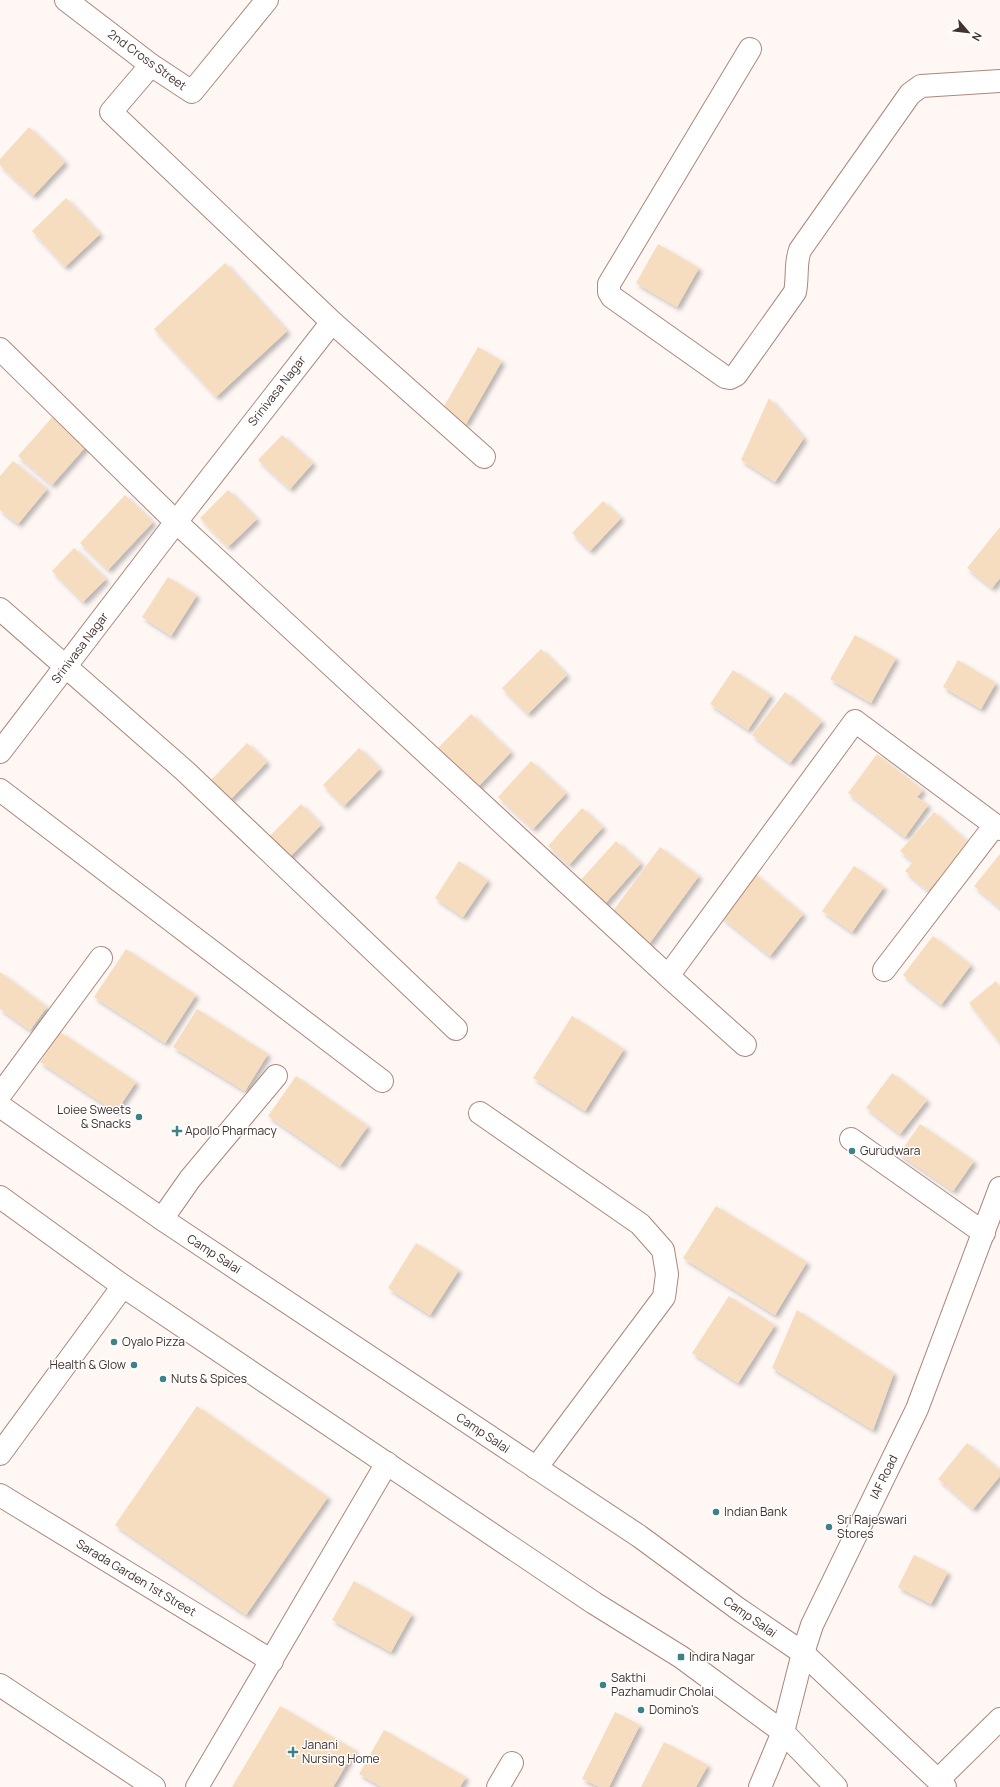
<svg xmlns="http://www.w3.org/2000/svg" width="1000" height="1787" font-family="Manrope,sans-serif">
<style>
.building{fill:#f7ddbf;filter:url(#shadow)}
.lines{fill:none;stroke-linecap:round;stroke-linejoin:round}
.minor-casing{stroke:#ac877b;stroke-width:24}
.tertiary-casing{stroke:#ac877b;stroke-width:24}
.primary-casing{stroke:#ac877b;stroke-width:24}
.minor{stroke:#fff;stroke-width:22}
.tertiary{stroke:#fff;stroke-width:22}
.primary{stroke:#fff;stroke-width:22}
.poi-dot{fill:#3b8388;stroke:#fff;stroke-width:1.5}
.labels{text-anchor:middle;stroke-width:3;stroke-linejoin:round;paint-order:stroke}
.street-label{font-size:12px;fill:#42322d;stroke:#fff}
.poi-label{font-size:12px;fill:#42322d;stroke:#fff;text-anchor:start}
</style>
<defs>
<filter id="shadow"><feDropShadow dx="3.5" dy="3.5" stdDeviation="2" flood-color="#0004"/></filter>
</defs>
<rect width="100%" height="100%" fill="#fff7f4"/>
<path class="building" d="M29,127l36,35 -32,34 -33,-31v-6z
M66,198l34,36 -35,33 -33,-36z
M658,244l41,24 -22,39 -41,-24z
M225,263l62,68 -71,66 -62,-68z
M478,347l24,14 -36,63 -24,-14z
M769,398l35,40 -29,44 -34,-22z
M56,413l33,30 -37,42 -34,-29z
M282,435l31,28 -23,26 -32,-29z
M13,461l34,28 -29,35 -18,-14v-34z
M228,490l29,29 -29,28 -28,-29z
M125,495l28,27 -45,48 -28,-27z
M603,501l18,17 -31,33 -18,-18z
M1000,527v51l-8,10 -25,-20z
M74,548l32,31 -23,23 -31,-31z
M168,577l29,18 -26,41 -29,-19z
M855,635l41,23 -25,45 -41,-24z
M541,649l26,26 -39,39 -26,-26z
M958,660l38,23 -15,26 -38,-22z
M733,670l38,25 -23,35 -38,-26z
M785,692l37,29 -32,42 -38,-28z
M471,714l40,38 -34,36 -40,-39z
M247,743l20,19 -37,38 -20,-19z
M359,748l21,21 -36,37 -21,-21z
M877,754l46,36 -6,7 11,8 -23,32 -57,-44z
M531,761l35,32 -33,36 -35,-32z
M301,804l20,21 -34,35 -21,-20z
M582,808l21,19 -34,38 -21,-19z
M934,812l35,31 -41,48 -23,-20 8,-9 -13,-11z
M616,841l25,22 -38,43 -25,-23z
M660,847l39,29 -50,68 -39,-29z
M1000,854v54l-26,-22z
M459,861l29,19 -25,37 -28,-19z
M854,866l30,21 -32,45 -30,-21z
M754,873l49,41 -33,42 -50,-40z
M933,936l38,29 -30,40 -38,-30z
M126,949l70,46 -31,48 -71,-46z
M0,972l47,35 -17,23 -30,-21z
M996,981l4,6v56l-31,-40z
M197,1009l71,45 -23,37 -72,-44z
M572,1016l52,33 -39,62 -52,-33z
M60,1032l76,50 -20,30 -76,-50z
M892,1073l35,27 -27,34 -34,-26z
M296,1076l72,50 -28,40 -72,-50z
M920,1124l54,37 -21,30 -54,-37z
M716,1206l91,56 -32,53 -92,-57z
M416,1243l43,27 -29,45 -42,-27z
M729,1296l46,29 -37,58 -46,-30z
M797,1310l97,63 -21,57 -101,-62z
M197,1406l131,91 -82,118 -131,-90z
M967,1443l33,27v6l-27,33 -35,-30z
M914,1555l34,17 -17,32 -33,-17z
M354,1581l58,33 -21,38 -59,-32z
M280,1706l75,44 -22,37h-101z
M615,1712l25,13 -31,62h-9l-18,-8z
M384,1730l82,47 -6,10h-78l-23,-13z
M664,1742l44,23 -12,22h-55z"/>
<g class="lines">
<g class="minor-casing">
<path id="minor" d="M66,0l85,65 41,27 75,-92
M750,49l-141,235v8l3,5 113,80 5,1 6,-3 59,-83c3,-14 0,-29 5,-42l110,-156 11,-8 79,-5
M332,322l152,135
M0,349l176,173 492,454 187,-255 145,108
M0,609l185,162 271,258
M0,752l176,-230 156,-200 -221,-210 40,-47
M0,790l382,291
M884,970l111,-145
M668,976l77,69
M0,1095l101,-137
M480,1113l160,111 23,26 4,24 -3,23 -128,171
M851,1139l133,94
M162,1219l28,-40 86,-103
M0,1454l123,-168
M0,1495l272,166
M0,1685l154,102
M938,1780l62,-61
M197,1787l190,-324
M498,1787l14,-24
M760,1787l23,-55"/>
</g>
<g class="tertiary-casing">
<path id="tertiary" d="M783,1732l20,-79 9,-28 105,-216 83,-221"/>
</g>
<g class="primary-casing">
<path id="primary" d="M0,1106l162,113 477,317 98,72 66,45 142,134
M0,1197l123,89 471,317 87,54 102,75 53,55"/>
</g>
<use href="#minor" class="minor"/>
<use href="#tertiary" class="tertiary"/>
<use href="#primary" class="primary"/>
</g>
<g class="poi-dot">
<circle cx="139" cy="1117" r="4"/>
<path d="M175 1125h4v4h4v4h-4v4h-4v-4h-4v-4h4z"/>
<circle cx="852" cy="1151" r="4"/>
<circle cx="114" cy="1342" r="4"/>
<circle cx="134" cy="1365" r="4"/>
<circle cx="163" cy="1379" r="4"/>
<circle cx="716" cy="1512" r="4"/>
<circle cx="829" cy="1527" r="4"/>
<rect x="677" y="1653" width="8" height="8" rx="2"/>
<circle cx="603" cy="1685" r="4"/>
<circle cx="641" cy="1710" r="4"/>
<path d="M291 1746h4v4h4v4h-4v4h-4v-4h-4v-4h4z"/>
</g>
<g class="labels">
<g class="street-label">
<text transform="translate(147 60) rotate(36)" y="4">2nd Cross Street</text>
<text transform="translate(277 391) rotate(-52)" y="4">Srinivasa Nagar</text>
<text transform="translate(80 648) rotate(-53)" y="4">Srinivasa Nagar</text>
<text transform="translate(214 1254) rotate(33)" y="4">Camp Salai</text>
<text transform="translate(483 1433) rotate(34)" y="4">Camp Salai</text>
<text transform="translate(884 1477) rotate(-64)" y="4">IAF Road</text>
<text transform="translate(136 1578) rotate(31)" y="4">Sarada Garden 1st Street</text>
<text transform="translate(750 1617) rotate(35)" y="4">Camp Salai</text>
</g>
<g class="poi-label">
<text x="131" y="1114" text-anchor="end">Loiee Sweets<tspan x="131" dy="14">&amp; Snacks</tspan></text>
<text x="185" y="1135">Apollo Pharmacy</text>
<text x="860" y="1155">Gurudwara</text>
<text x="122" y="1346">Oyalo Pizza</text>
<text x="126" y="1369" text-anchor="end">Health &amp; Glow</text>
<text x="171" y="1383">Nuts &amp; Spices</text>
<text x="724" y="1516">Indian Bank</text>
<text x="837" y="1524">Sri Rajeswari<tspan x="837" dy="14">Stores</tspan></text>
<text x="689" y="1661">Indira Nagar</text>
<text x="611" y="1682">Sakthi<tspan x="611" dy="14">Pazhamudir Cholai</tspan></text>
<text x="649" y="1714">Domino's</text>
<text x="302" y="1749">Janani<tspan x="302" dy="14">Nursing Home</tspan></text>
</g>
</g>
<g transform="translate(968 32) rotate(118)" stroke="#ffffff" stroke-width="3" paint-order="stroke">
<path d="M0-3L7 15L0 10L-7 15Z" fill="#42322d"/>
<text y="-6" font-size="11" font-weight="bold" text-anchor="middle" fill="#42322d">N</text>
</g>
</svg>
